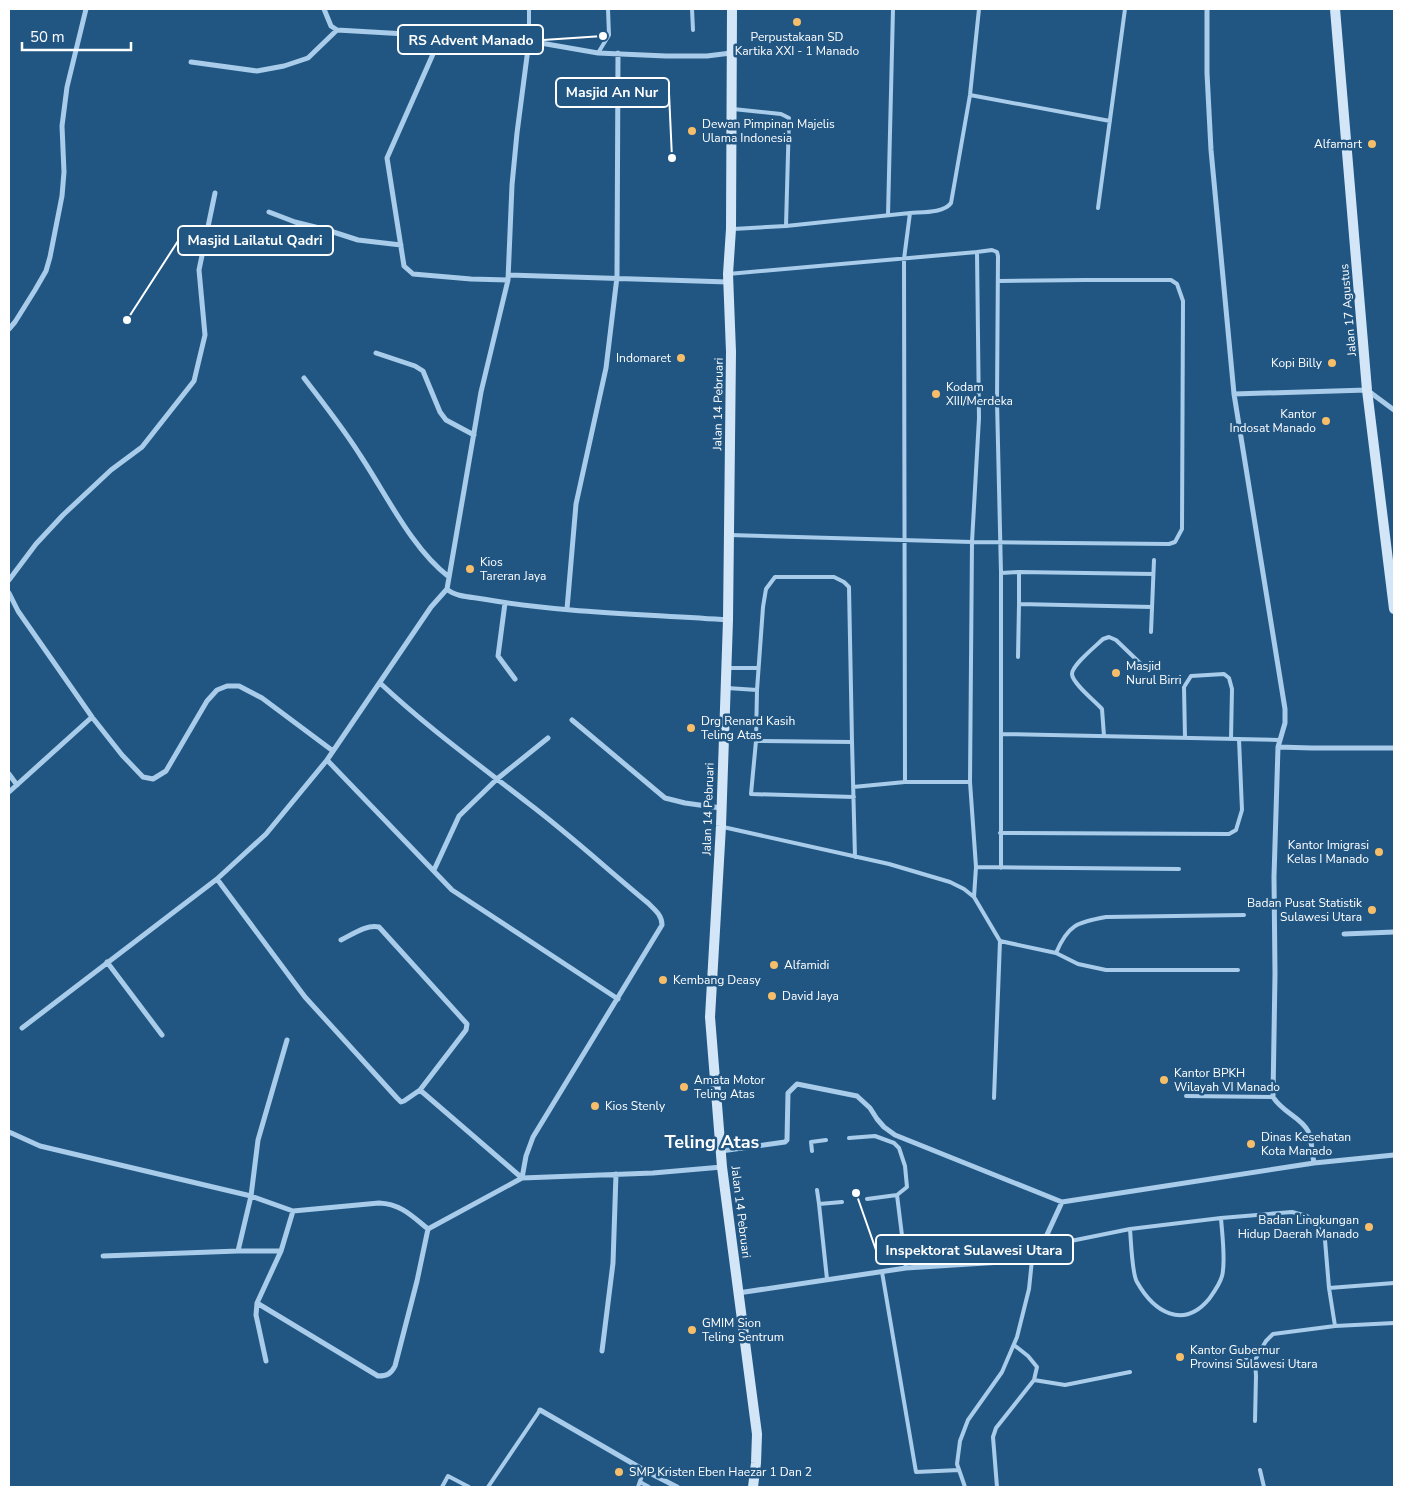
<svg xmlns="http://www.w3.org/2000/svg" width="1403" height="1496" viewBox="0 0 1403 1496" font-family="'Nunito Sans',sans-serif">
	<rect width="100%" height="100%" fill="#215683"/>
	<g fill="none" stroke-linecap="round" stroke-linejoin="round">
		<path stroke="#a8cce9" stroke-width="4" d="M529,9V41
			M692,9L693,30
			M598,53L609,35L608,9
			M970,95L1110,121
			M733,109L781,114L789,118L786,226L910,213
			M1098,208L1125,9
			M888,215L893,9
			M733,229L786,226
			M977,252L992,250L997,252L998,256L997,401L1001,573V868
			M728,274L977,252L979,418L972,542L970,782L976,867L1179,869
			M979,403L997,401
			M729,535L972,542L1169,544L1175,542L1182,529L1183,301L1177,284L1171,280H1085L998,281
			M1001,573L1019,572L1153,574
			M775,577H834L844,582L849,587L852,742L756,741L757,690L763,607L766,589Z
			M1019,604V572
			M1151,632L1154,560
			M1018,657L1019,604L1152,607
			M729,668H758
			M727,688L757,690
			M1001,734L1280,740
			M1104,736L1102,709C1096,702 1072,683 1072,674C1072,665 1096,646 1103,639L1109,637L1116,640L1141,664
			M1185,738L1184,687L1191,676L1224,674L1229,678L1232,689L1231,738
			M756,741L751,794L854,797
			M852,742L855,857
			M970,782H905L904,259L910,213C923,212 944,213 951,203L970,95L979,9
			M853,787L905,782
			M723,827L889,864L950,882L964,889L974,897L1000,941L1056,953L1078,964L1106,970H1238
			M1000,833L1229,834L1236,830L1242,810L1239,739
			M974,897L976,867
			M1056,953C1068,925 1077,922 1106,917L1244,915
			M1186,1096L1273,1097
			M994,1098L1000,941
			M849,1138L875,1136L894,1143L899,1148L905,1166L907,1187L897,1195
			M812,1151L811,1142L826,1140
			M817,1190L819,1204
			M867,1199L897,1195L906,1268
			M1130,1229C1131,1241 1132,1274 1137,1282C1154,1312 1183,1330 1209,1299C1214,1292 1220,1284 1222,1276C1226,1262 1222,1233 1221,1218
			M1041,1247L1130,1229L1221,1218L1292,1212L1307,1216L1316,1223L1325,1240L1329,1288L1335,1326
			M882,1272L916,1472L959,1470
			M827,1279L819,1204L842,1202
			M1329,1288L1394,1283
			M1239,1360H1255
			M1034,1380L1065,1385L1130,1372
			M1255,1421L1256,1376L1255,1360L1266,1341L1273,1334L1335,1326L1394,1323
			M1260,1470L1264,1487
			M640,1482L649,1487
			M442,1487L448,1476L469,1487
			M488,1487L540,1410
			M638,1487L644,1470
			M965,1487L957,1464L960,1441L968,1420L1002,1372L1017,1337L1029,1289L1032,1260
			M997,1487L993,1437L996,1428L1034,1380L1037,1367L1028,1356L1014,1345"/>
		<path stroke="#a8cce9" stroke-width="5" d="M324,9L331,26L337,30L529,41L517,133L512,185L508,280L481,392L447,589C455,597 472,597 483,599C564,613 647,614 728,620
			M1207,9V73L1211,150L1234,394L1285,709V723L1278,747L1274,877L1275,974L1273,1097C1283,1113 1301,1117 1308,1131C1312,1140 1312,1153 1314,1163
			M441,36L387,158L404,266L413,274L471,279L508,280
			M529,41L598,53L666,56H707L731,53
			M191,62L257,71L284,66L308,58L337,30
			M269,212L295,222L327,230L358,240L401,245
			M509,275L728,282
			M9,329L15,322L35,290L46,271L50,257L62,196L64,172L62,126L67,87L86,9
			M376,353L415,366L423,371L440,412L446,420L474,435
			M304,378C323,403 343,428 360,455C386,494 412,549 449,577
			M1234,394L1367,390L1394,410
			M9,580L36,544L63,515L111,470L142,447L194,381L205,335L199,270L215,193
			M9,593L18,611L92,717L122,755L143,777L153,779L166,771L207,701L217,690L227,686H239L262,698L333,751
			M505,603L498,656L515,679
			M567,609L576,504L606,368L617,277L618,53
			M572,720L665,798L685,803L721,808
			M1278,747L1312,748H1394
			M327,760L452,890L618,999
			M9,774L17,785
			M9,792L92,717
			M434,870L459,816L497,779L548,738
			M217,879L305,997L397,1098L401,1102L404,1101L420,1090L522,1178L653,1173L722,1167
			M1344,934L1394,932
			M341,940C353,934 367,924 379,927L467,1024L466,1030L420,1090
			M107,962L162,1035
			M22,1028L217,879L266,834L327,760L431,607L447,589
			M9,1132L40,1146L251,1196L293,1211L379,1203C401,1204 412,1216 428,1229
			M721,1151L785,1142L787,1140L788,1093L797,1084L857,1096L870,1108L877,1119L884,1127L895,1135L1062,1202L1314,1163L1394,1155
			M281,1251L293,1211
			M103,1256L238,1251
			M738,1293L906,1268L1032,1260L1039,1252L1062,1202
			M257,1303L378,1376C387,1376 391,1374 395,1366L417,1281L428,1229L522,1178L526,1156L533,1137L662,925C662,915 655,910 648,903C608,870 569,834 528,803C478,764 427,727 380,683
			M602,1351L613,1263L616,1174
			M266,1361L256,1315L257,1303L281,1251H238L251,1196L258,1140L287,1040
			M540,1410L644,1470L677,1487"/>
		<path stroke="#d3e6f7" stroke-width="10" d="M732,9L731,229L728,274L731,352L728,620L721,826L710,1017L722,1167L757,1434L756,1463L753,1487
			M1335,9L1367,390L1394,609"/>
	</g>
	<g fill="#f6be69" stroke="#215683" stroke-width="2">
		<circle cx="797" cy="22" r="5"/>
		<circle cx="692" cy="131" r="5"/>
		<circle cx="1372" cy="144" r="5"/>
		<circle cx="681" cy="358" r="5"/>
		<circle cx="1332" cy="363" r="5"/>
		<circle cx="936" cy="394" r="5"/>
		<circle cx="1326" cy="421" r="5"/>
		<circle cx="470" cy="569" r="5"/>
		<circle cx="1116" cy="673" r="5"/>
		<circle cx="691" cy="728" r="5"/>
		<circle cx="1379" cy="852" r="5"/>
		<circle cx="1372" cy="910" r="5"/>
		<circle cx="774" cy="965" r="5"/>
		<circle cx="663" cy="980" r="5"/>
		<circle cx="772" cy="996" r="5"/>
		<circle cx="1164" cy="1080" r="5"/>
		<circle cx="684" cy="1087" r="5"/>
		<circle cx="595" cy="1106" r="5"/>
		<circle cx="1251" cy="1144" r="5"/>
		<circle cx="1369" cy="1227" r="5"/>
		<circle cx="692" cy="1330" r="5"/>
		<circle cx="1180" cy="1357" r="5"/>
		<circle cx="619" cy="1472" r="5"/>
	</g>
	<g text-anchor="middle" stroke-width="5" stroke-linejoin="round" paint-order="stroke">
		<g font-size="12" fill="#fff" stroke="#215683" text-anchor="start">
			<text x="797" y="41" text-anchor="middle">Perpustakaan SD<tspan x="797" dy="14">Kartika XXI - 1 Manado</tspan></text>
			<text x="702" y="128">Dewan Pimpinan Majelis<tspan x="702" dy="14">Ulama Indonesia</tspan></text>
			<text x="1362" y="148" text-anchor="end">Alfamart</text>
			<text x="671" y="362" text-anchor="end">Indomaret</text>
			<text x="1322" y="367" text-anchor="end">Kopi Billy</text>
			<text x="946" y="391">Kodam<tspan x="946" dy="14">XIII/Merdeka</tspan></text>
			<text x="1316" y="418" text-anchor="end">Kantor<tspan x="1316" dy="14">Indosat Manado</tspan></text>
			<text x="480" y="566">Kios<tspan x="480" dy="14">Tareran Jaya</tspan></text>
			<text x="1126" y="670">Masjid<tspan x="1126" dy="14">Nurul Birri</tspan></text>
			<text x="701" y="725">Drg Renard Kasih<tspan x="701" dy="14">Teling Atas</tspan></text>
			<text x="1369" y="849" text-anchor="end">Kantor Imigrasi<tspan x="1369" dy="14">Kelas I Manado</tspan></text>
			<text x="1362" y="907" text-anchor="end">Badan Pusat Statistik<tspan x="1362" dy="14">Sulawesi Utara</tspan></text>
			<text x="784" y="969">Alfamidi</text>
			<text x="673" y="984">Kembang Deasy</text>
			<text x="782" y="1000">David Jaya</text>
			<text x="1174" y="1077">Kantor BPKH<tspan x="1174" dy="14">Wilayah VI Manado</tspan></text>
			<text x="694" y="1084">Amata Motor<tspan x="694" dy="14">Teling Atas</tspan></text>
			<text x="605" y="1110">Kios Stenly</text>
			<text x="1261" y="1141">Dinas Kesehatan<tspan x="1261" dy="14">Kota Manado</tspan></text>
			<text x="1359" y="1224" text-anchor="end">Badan Lingkungan<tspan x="1359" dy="14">Hidup Daerah Manado</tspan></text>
			<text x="702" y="1327">GMIM Sion<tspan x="702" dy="14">Teling Sentrum</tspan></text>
			<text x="1190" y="1354">Kantor Gubernur<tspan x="1190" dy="14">Provinsi Sulawesi Utara</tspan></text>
			<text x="629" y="1476">SMP Kristen Eben Haezar 1 Dan 2</text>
		</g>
		<g font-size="12" fill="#fff" stroke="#215683">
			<text transform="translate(1348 310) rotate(-95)" y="4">Jalan 17 Agustus</text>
			<text transform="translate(718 404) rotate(-89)" y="4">Jalan 14 Pebruari</text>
			<text transform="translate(708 809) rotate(-88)" y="4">Jalan 14 Pebruari</text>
			<text transform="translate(741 1212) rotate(83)" y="4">Jalan 14 Pebruari</text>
		</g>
		<g font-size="18" font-weight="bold" fill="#fff" stroke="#215683">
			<text x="712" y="1148">Teling Atas</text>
		</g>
	</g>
	<path fill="none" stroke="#fff" stroke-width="2" d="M603 36L543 40M672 158L669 93M127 320L178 241M856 1193L876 1250"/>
	<g fill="#fff" stroke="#215683" stroke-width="2">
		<circle cx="603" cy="36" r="5"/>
		<circle cx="672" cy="158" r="5"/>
		<circle cx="127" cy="320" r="5"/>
		<circle cx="856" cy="1193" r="5"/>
	</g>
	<g fill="#215683" stroke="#fff" stroke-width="2">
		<rect x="398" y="25" width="145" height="29" rx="5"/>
		<rect x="556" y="78" width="113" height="29" rx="5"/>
		<rect x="178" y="226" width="155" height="29" rx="5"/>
		<rect x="876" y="1235" width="197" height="29" rx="5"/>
	</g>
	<g font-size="14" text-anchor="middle" font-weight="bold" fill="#fff">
		<text x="471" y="45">RS Advent Manado</text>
		<text x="612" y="97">Masjid An Nur</text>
		<text x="255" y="245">Masjid Lailatul Qadri</text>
		<text x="974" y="1255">Inspektorat Sulawesi Utara</text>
	</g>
	<rect width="1403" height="1496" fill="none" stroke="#ffffff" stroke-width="20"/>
	<path d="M22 42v8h109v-8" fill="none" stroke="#ffffff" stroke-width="2.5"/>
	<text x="30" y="42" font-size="15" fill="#ffffff" stroke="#215683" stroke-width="4" paint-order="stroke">50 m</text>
</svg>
